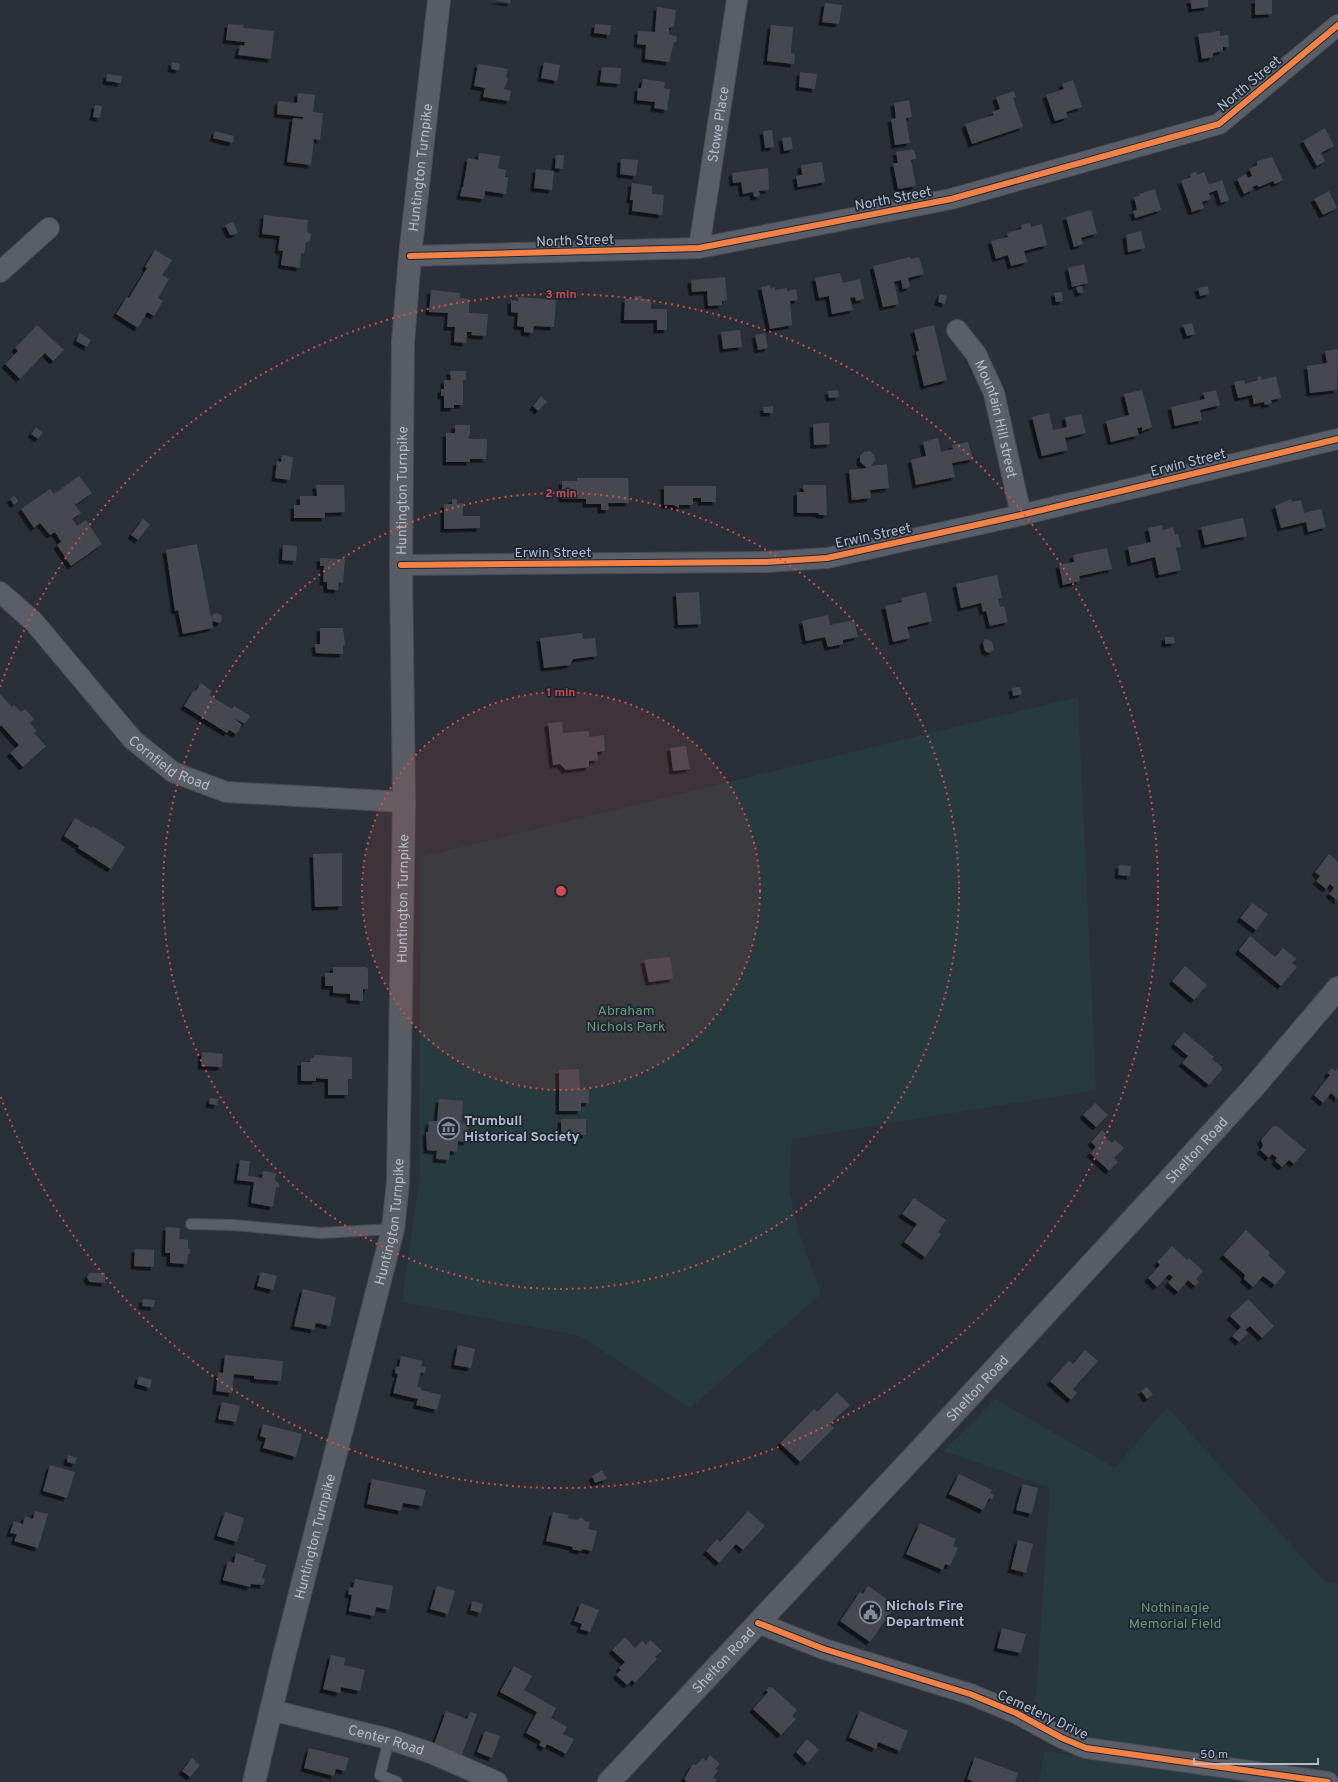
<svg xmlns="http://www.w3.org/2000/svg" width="1338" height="1782" viewBox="0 0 1338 1782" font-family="Overpass,sans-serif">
	<defs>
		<filter id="shadow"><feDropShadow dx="-3.5" dy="3.5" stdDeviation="0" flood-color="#0009"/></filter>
	</defs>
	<rect width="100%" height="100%" fill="#2a3038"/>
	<path fill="#273a3e" d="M1078,697L1096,1090L792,1139L789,1187L799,1233L821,1294L690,1408L580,1336L402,1302L419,1183L421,857Z
		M995,1399L1115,1468L1167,1407L1325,1582L1338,1584V1775L1084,1738L1052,1727L1035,1709L1050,1488L944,1451Z
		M1044,1751L1258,1782H1039Z"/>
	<path fill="#444950" filter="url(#shadow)" d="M493,0H511L510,3Z
		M1190,0H1208V7L1192,9Z
		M1255,0H1272V14L1255,15Z
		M825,3L842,5L839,24L822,22Z
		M657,7L676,10L674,26L669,28V34L677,37L676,42H674L669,62L645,59L646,45L637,44L638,31L655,32Z
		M228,24L244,25L243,28L274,31L271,59L238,55L240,45L244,46L245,42L226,40Z
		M595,24L611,25L610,35L594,33Z
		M771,25L793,27L791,53L795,54L794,64L767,61Z
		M1220,31V36L1228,35L1229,47H1223V51L1213,53V57L1202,59L1198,34Z
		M172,62L180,64L179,70L171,69Z
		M544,62L560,65L557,81L541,78Z
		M478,64L508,69L506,77L508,79L504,89L511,91L509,101L483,97L485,88L474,86Z
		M602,67L621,68L620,84L600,82Z
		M800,72L817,74L815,89L799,87Z
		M107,74L122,76L121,83L106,81Z
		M643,79L665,82L664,88L670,89L667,110L654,108L655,102L637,100L638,88H641Z
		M1073,80L1082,107L1066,112L1068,117L1055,121L1046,95L1064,89L1062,84Z
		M1014,91L1016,97L1013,98L1023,127L972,144L965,124L994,115L992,112L1000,109L996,97Z
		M298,93L315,95L313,112L323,113L320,140L314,139L311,165L287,162L293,118L303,119V117L277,114L278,101L297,103Z
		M909,100L912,117L906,118L910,143L895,145L891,119L896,118L894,103Z
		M95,105L102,106L100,118L93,117Z
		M1325,128L1334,146L1321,153L1325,161L1317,166L1303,141Z
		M772,130L774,147L765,148L763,131Z
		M215,131L234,136L233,143L213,138Z
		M791,137L793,149L784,151L782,138Z
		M912,149L915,152L916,159L911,160L916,186L898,189L893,163H898L896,152Z
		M479,153L500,156L498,168L506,170L505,177H508L506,194L485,191L484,199L460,196L462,187H463L468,158L478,160Z
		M556,155H564L563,169L555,168Z
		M1272,157L1283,180L1275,184L1273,181L1259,187L1257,185L1252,187L1254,189L1244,194L1237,179L1246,174L1248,178L1252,176L1249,169L1257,165V161Z
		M621,159L638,160L636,176L620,174Z
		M822,162L825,182L798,187L796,176L802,175L801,165Z
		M768,168L769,190L759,191L760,196L754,197L753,192L743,194L741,182L733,183L732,173Z
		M536,169L554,171L552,190L534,188Z
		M1196,172L1197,175L1204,172L1209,185L1222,180L1229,200L1221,203L1217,190L1209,193L1211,199L1202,202L1204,208L1192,212L1181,181L1191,177L1190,174Z
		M632,183L652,186V194L664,195L662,215L632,211L633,200H630Z
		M1155,189L1161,210L1135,218L1133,211L1137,210L1134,197L1140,196L1139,194Z
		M1329,191L1337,208L1323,215L1314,199Z
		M1091,210L1097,233L1081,238L1083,244L1074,247L1066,217Z
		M264,215L308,220L307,231L311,234L310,241L306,243L304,254L301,253L300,268L281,265L283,251L278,250L280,236L262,234Z
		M233,222L238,233L232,235H230L225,225Z
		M1030,223L1031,227L1042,224L1047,245L1024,251L1027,262L1011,266L1008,255L996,259L991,241L1008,237L1007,233L1022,229L1021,225Z
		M1141,231L1145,248L1128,252L1126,235Z
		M155,250L172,260L162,275L169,279L158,298L163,301L154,316L147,312L138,328L116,314L127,297L129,298L147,268L145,267Z
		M910,257L911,259L919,257L924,274L908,278L910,287L903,289L901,280L894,282L899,304L883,307L873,266Z
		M1084,264L1088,283L1072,287L1068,268Z
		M840,273L843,283L860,279L864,299L856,301L855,297L850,298L853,310L832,314L829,296L819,298L815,278Z
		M725,277L727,300L722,301V305L708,306L707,291L692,292L691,280Z
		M770,285V288L775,287V290L787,288V291L796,289L798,300L790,301L792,325L770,329L761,287Z
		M1082,286L1084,292L1078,293L1076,287Z
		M1208,286L1209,294L1200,296L1198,288Z
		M431,290L460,293V298L469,299V313L488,314L486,336L471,335L472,332H467L466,343L454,342L455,327H447L448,313L429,312Z
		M1062,292L1063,301L1056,302L1054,293Z
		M940,294L947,296L945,304L938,302Z
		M634,296H642L641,299H651V309H667V330H657V320H624L625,299H634Z
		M518,297L556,300L554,327L534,326L533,333L524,332V327L517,326L518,313L511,312V300L518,301Z
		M1192,323L1195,334L1187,336L1183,325Z
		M37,325L64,350L53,361L45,353L20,379L5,364L18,351L15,348Z
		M934,325L947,380L924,386L916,352L919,351L914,330Z
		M740,330L742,347L723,349L721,332Z
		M80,333L91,340L87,347L76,341Z
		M765,333L768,348L758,350L755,335Z
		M1338,349L1337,390L1310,393L1307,366L1327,363L1325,351Z
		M450,371H466V380H463V405H454V408H444V396H441V389H444V380H451Z
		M1261,376L1262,380L1276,376L1281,398L1271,400L1272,403L1265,405L1264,402L1254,404L1252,395L1238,398L1234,382L1244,380L1245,384L1258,380L1257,377Z
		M838,390L839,397L829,398L828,391Z
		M1142,390L1152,427L1142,431V427L1137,428L1139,435L1111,442L1106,421L1129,415L1124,394Z
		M1216,390L1220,405L1200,410L1202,420L1175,426L1171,407L1205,399L1203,393Z
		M541,396L547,402L538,411L533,406Z
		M773,406V413H764L763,407Z
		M1049,413L1053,430L1067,427L1065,417L1081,414L1086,433L1065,438L1068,450L1042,456L1032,417Z
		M829,423L830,444L814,445L813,424Z
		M455,425H470V434L468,437L470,439H487L486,459H470V462H446V433H455Z
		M36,427L43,433L38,439L31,434Z
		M938,438L941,452L953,449L952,445L968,442L973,459L952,463L955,477L916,485L911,460L926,456L923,442Z
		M870,451L874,455L875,460L871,466L887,464L889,488L870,490L871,498L852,500L849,470L867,468L860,462V456L864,452Z
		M282,455L293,457L290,480L275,478L277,461L281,462Z
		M79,476L92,493L75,505L81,513L72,519L77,526L86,520L102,544L71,566L57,545L61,542L55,532L50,535L40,523L34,528L21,509L50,489L54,494Z
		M577,478H628L629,503H608L609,510H601V504H586V499H562V481H577Z
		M316,485H344L345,512L325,513V518H294V505H300V496H317Z
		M803,485H826L827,515H820L818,513H797V492H804Z
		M664,486H716V502H701V498H693V505H679V508L674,505H664Z
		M15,496L18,501L14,505L10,499Z
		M452,499H457V504L463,503V516H480V528L444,529V504H452Z
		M1291,499L1292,502L1301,500L1304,513L1321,509L1326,527L1308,532L1306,522L1281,528L1275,506Z
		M1243,518L1247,536L1205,545L1201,527Z
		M143,519L150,524L138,540L131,535Z
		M1162,525L1163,530L1173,527L1175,535L1178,534L1181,547L1176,548L1181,570L1159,575L1155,557L1131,563L1128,547L1151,542L1148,528Z
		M197,544L211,618L213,614L217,613L221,615L222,620L220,623L212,621L213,628L183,634L178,610L175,611L166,550Z
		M283,545L297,546L296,561L282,560Z
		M1107,548L1112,569L1079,576L1080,581L1063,585L1059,565L1074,562L1073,555Z
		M320,558L345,559L343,583L339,582L338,590L327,589V582H323L324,566H320Z
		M997,575L1002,598L998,599L1000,607L1004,606L1008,622L990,626L986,611L983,612L981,603L961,608L956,584Z
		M699,592L701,624L678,625L676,593Z
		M926,592L932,621L907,627L910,638L893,642L885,606L902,602L901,598Z
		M828,615L830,625L854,620L858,637L843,640V644L828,647L825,637L806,641L802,621Z
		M320,628H343L345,645H343V654L316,653L315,644H320Z
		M582,633L583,639L595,638L597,656L573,659L570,665L544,668L540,638Z
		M1165,637H1174L1175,643L1165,644Z
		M985,639L992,641L994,650L989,653L985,651L983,643Z
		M201,683L212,691L209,695L232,709L234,706L250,716L245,724L234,718L242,725L236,734L229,730L227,733L184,706L194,690L196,691Z
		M1020,687L1022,694L1013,696L1012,688Z
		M0,694L12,707L14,705L21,712L25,709L34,719L30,723L37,731L34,733L46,746L23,767L10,753L19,745L1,725L0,727Z
		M562,722L563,733L589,731V737L604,735L605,751L597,752L598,760L589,761V767L566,770L560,764L553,765L548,723Z
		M686,746L690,769L673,771L670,748Z
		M75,818L92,828L93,826L125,847L111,869L78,848L79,846L64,836Z
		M342,853V906L315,907L313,854Z
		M1329,854L1338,862V901L1329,894L1334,888L1330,884L1326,889L1316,881L1320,876L1315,872Z
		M1119,865L1131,866L1130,876L1118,875Z
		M1252,903L1268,914L1256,930L1240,918Z
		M1250,936L1275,957L1283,948L1296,959L1292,963L1297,967L1281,986L1239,951V950Z
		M670,957L673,979L649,982L644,960Z
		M1185,966L1207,985L1194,1000L1172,981Z
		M333,967H366L368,969V989H363V1001L350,1000V994L333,993V986H325V973H333Z
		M1184,1032L1214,1057L1212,1059L1221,1066L1222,1070L1209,1085L1182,1063L1188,1056L1174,1044Z
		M202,1052L223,1054L222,1067L201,1066Z
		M314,1055L352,1057V1079H348V1095H328V1079L316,1078V1081H301V1062H310V1058H314Z
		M1332,1068L1335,1071L1338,1068V1099L1331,1093L1323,1103L1314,1095L1330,1075L1327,1073Z
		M579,1069L580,1089H589V1103H581V1111H559V1070Z
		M210,1098L218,1099L217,1105L209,1104Z
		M439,1099L463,1101L461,1123L468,1124L467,1142L458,1141L457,1152L450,1151L449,1160L436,1159L437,1151L427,1150L426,1132H428L429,1121H437Z
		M1095,1103L1108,1115L1096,1127L1083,1115Z
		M561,1119H586V1135H561Z
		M1273,1126H1277L1306,1150L1294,1164L1289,1160L1282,1167L1275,1161L1277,1158L1272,1154L1269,1158L1260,1150L1263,1146L1261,1140Z
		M1102,1130L1106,1134L1104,1136L1112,1143L1115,1140L1124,1148L1114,1158L1118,1162L1109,1171L1090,1153L1096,1147L1091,1142Z
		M240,1160L250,1161L248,1176L262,1178L263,1171L276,1173L275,1180L279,1184V1188L276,1187L273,1207L251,1203L254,1182L237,1180Z
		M914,1198L946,1220L938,1232L941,1234L925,1257L904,1242L917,1224L902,1214Z
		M166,1227L180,1228L179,1239L188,1240V1249H190V1254H188L187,1264L170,1263V1253H165Z
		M1246,1230L1270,1253L1268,1255L1286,1272L1275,1285L1263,1276L1253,1287L1244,1279L1245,1275L1223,1255Z
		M1172,1246L1187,1260L1189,1258L1203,1271L1196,1279L1199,1282L1195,1286L1188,1280L1178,1292L1168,1283L1173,1277L1169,1274L1157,1287L1148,1278L1160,1265L1157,1262Z
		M135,1249L154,1250V1267L134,1266Z
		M261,1272L277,1276L273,1290L257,1286Z
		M89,1273H105V1283L90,1282L87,1278Z
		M303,1289L336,1297L330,1326L316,1323L314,1330L294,1326Z
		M143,1299L155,1300L154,1307L142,1306Z
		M1248,1299L1274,1326L1262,1338L1250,1326L1245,1330L1248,1333L1239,1342L1232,1336L1241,1327L1230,1316Z
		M458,1345L475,1349L471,1368L454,1365Z
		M1085,1350L1098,1361L1073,1389L1077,1393L1071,1400L1050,1381L1069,1361L1073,1364Z
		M225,1355L283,1361L281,1381L254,1379V1376L234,1374L232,1393L216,1391L218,1372L223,1373Z
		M401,1356L423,1361L421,1366L426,1367L425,1373L421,1372L417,1387H421V1390L441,1395L437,1410L416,1405L418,1399L393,1393L398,1374L395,1373L396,1366L399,1367Z
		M139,1376L152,1380L150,1388L137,1384Z
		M1147,1387L1153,1395L1147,1399L1141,1391Z
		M837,1392L850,1405L830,1424L834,1428L800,1462L780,1443L814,1409L817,1412Z
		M222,1402L240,1406L236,1422L218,1419Z
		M263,1424L302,1434L296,1457L263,1448L266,1438L260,1436Z
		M68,1455L77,1458L75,1464L67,1462Z
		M50,1465L75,1472L67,1498L43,1491Z
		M602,1470L607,1479L595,1483L592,1476Z
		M959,1474L992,1490L990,1493L994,1495L992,1499L989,1498L983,1510L949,1494Z
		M372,1479L426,1490L422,1506L403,1503L401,1511L367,1504Z
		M1023,1484L1038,1488L1032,1514L1016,1510Z
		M35,1511L48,1514L38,1548L14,1541L17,1534L10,1533L14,1521L23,1524L25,1516L33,1519Z
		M748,1511L765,1526L743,1550L736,1544L719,1563L706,1551L717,1539L720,1542Z
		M225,1512L244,1518L237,1542L217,1536Z
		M553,1512L569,1515L568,1518L577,1520L581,1517L585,1521L590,1522L588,1529L597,1531L592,1551L582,1549L581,1551L572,1549L573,1547L546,1541Z
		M920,1523L956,1539L953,1546L958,1548L950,1566L945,1564L943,1570L906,1554Z
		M1018,1540L1033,1544L1026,1573L1011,1569Z
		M236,1553L255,1559L254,1561L266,1565L262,1578L265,1579L263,1585L251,1584L250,1587L223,1580L228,1561L234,1563Z
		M355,1579L393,1586L389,1610L376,1607L374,1616L349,1611L352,1595L348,1594L350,1587L353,1588Z
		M437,1586L455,1591L448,1614L430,1609Z
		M868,1586L896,1605L870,1642L840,1621L860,1592L863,1594Z
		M473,1601L483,1604L481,1613L470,1610Z
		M581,1603L599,1610L590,1632L580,1629L582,1624L574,1621Z
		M1002,1628L1026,1634L1021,1653L997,1648Z
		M625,1637L635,1648L642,1641L646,1645L650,1640L662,1651L655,1657L657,1659L635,1683L632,1680L627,1685L616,1675L621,1670L619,1668L625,1662L612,1650Z
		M331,1655L345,1658L344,1665L365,1670L360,1691L341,1687L340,1693L323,1689Z
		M514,1666L532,1676L524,1690L556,1708L551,1718L567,1727L563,1734L574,1739L566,1754L547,1744L545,1748L539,1745L541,1741L526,1733L537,1712L500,1692Z
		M769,1687L773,1688L797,1710L792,1716L796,1719L781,1735L753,1709L768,1692L766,1690Z
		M446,1711L467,1719L470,1712L477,1714L461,1757L433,1747Z
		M860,1711L908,1731L900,1751L878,1742L876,1749L849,1737Z
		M485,1731L500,1736L492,1758L477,1752Z
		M807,1739L819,1750L807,1763L796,1752Z
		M309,1748L349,1758L345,1771L336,1769L334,1776L304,1768Z
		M710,1755L720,1764L715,1769L718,1771L713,1777L717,1780L715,1782H687L684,1779L693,1764L696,1765L703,1758L706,1761Z
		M975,1757L1018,1773L1015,1782H974L967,1779Z
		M192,1758L200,1765L190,1777L182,1771Z"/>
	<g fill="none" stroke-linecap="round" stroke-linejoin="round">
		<defs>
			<path id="service" d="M191,1224L233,1225L321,1233L393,1229
				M389,1739L380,1775L397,1782"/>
			<g id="minor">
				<path id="s1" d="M699,248L737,0"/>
				<path d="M410,256L699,248L951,199L1219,124L1338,25"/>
				<path d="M0,272L49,228"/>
				<path id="s2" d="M957,330L976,354L994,393L1021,515"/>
				<path d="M401,565L766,562L827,558L1021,515L1338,439"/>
				<path id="s3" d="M0,592L34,622L133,740L173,772L226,792L404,802"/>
				<path d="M758,1623L824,1649L970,1694L1016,1713L1062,1738L1086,1748L1328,1782"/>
				<path id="s4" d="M271,1710L389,1739L431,1753L497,1782"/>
			</g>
			<g id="secondary">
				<path id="s5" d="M254,1782L284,1656L393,1229L398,1182L404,802L401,565L403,342L410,256L439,0"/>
				<path id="s6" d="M609,1782L921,1449L1170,1179L1253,1088L1338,988"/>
			</g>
		</defs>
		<use href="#service" stroke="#484c53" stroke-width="12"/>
		<use href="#minor" stroke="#484c53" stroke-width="22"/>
		<use href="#secondary" stroke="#484c53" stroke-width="24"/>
		<use href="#service" stroke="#5a5e66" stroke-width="10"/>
		<use href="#minor" stroke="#5a5e66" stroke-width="20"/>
		<use href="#secondary" stroke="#595d64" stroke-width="22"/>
		<defs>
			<path id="cycleway" d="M410,256L699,248L951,199L1219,124L1338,25
				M401,565L766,562L827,558L1021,515L1338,439
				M758,1623L824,1649L970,1694L1016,1713L1062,1738L1086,1748L1328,1782"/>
		</defs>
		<use href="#cycleway" stroke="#1d2633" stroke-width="8"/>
		<use href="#cycleway" stroke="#f48246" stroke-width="6"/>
	</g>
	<circle cx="561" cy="891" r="199" fill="#ce4d50" fill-opacity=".12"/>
	<g fill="none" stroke="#ce4d50" stroke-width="2" stroke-dasharray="2 4">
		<circle cx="561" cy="891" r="199"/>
		<circle cx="561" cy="891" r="398"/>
		<path d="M0 687A597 597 0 1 1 0 1095"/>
	</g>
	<defs>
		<symbol id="museum-ring" viewBox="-11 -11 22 22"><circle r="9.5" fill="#1d2633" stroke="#848b96" stroke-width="1.5"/><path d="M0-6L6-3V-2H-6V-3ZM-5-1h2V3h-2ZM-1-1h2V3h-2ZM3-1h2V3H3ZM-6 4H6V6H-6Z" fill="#848b96"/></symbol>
		<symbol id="civic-ring" viewBox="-11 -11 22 22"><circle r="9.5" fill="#1d2633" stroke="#848b96" stroke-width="1.5"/><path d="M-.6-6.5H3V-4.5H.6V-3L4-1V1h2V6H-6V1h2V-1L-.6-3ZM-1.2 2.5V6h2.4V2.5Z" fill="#848b96"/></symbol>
	</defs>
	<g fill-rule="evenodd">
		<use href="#museum-ring" x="436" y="1116" width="25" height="25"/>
		<use href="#civic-ring" x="858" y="1600" width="25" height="25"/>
	</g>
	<g text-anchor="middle" stroke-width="3.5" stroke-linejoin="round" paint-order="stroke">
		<g font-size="14" fill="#b4bcc9" stroke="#1d2633">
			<text transform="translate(1249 83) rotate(-40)" y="5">North Street</text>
			<text dy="5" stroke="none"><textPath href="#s1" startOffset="125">Stowe Place</textPath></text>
			<text dy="5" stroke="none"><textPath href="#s5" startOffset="1633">Huntington Turnpike</textPath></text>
			<text transform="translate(893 198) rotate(-11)" y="5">North Street</text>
			<text transform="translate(575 240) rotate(-2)" y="5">North Street</text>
			<text dy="5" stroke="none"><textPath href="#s2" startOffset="99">Mountain Hill street</textPath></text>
			<text transform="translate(1188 462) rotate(-14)" y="5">Erwin Street</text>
			<text dy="5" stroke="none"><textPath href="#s5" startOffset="1309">Huntington Turnpike</textPath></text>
			<text transform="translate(873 535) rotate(-12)" y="5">Erwin Street</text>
			<text x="553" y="557">Erwin Street</text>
			<text dy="5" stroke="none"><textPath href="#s3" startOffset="243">Cornfield Road</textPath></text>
			<text dy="5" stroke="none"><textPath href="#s5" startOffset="901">Huntington Turnpike</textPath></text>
			<text dy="5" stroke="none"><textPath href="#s6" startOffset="863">Shelton Road</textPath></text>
			<text dy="5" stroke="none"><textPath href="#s5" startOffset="577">Huntington Turnpike</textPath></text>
			<text dy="5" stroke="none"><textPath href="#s6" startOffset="539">Shelton Road</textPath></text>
			<text dy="5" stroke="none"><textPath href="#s5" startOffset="253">Huntington Turnpike</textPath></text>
			<text dy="5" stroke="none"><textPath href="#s6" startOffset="167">Shelton Road</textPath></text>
			<text transform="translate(1043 1714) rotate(25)" y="5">Cemetery Drive</text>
			<text dy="5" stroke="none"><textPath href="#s4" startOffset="119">Center Road</textPath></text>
		</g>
		<g font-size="14" fill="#6b9a76" stroke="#1d2633">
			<text x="626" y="1015">Abraham<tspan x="626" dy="16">Nichols Park</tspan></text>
			<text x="1175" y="1612">Nothinagle<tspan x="1175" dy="16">Memorial Field</tspan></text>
		</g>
		<g font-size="14" font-weight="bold" fill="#b4bcc9" stroke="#1d2633" text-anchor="start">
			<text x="464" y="1125">Trumbull<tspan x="464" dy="16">Historical Society</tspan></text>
			<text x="886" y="1610">Nichols Fire<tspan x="886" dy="16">Department</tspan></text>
		</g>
	</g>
	<circle cx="561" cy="891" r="6" fill="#ce4d50" stroke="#1d2633" stroke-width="2"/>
	<g font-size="12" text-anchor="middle" font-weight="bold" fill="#ce4d50" stroke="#1d2633" stroke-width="3.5" stroke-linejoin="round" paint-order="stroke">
		<text x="561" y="298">3 min</text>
		<text x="561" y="497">2 min</text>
		<text x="561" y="696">1 min</text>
	</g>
	<path d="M1194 1758v6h124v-6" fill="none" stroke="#b4bcc9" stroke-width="2"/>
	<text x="1200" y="1758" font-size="12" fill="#b4bcc9" stroke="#1d2633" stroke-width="3" paint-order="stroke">50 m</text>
</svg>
